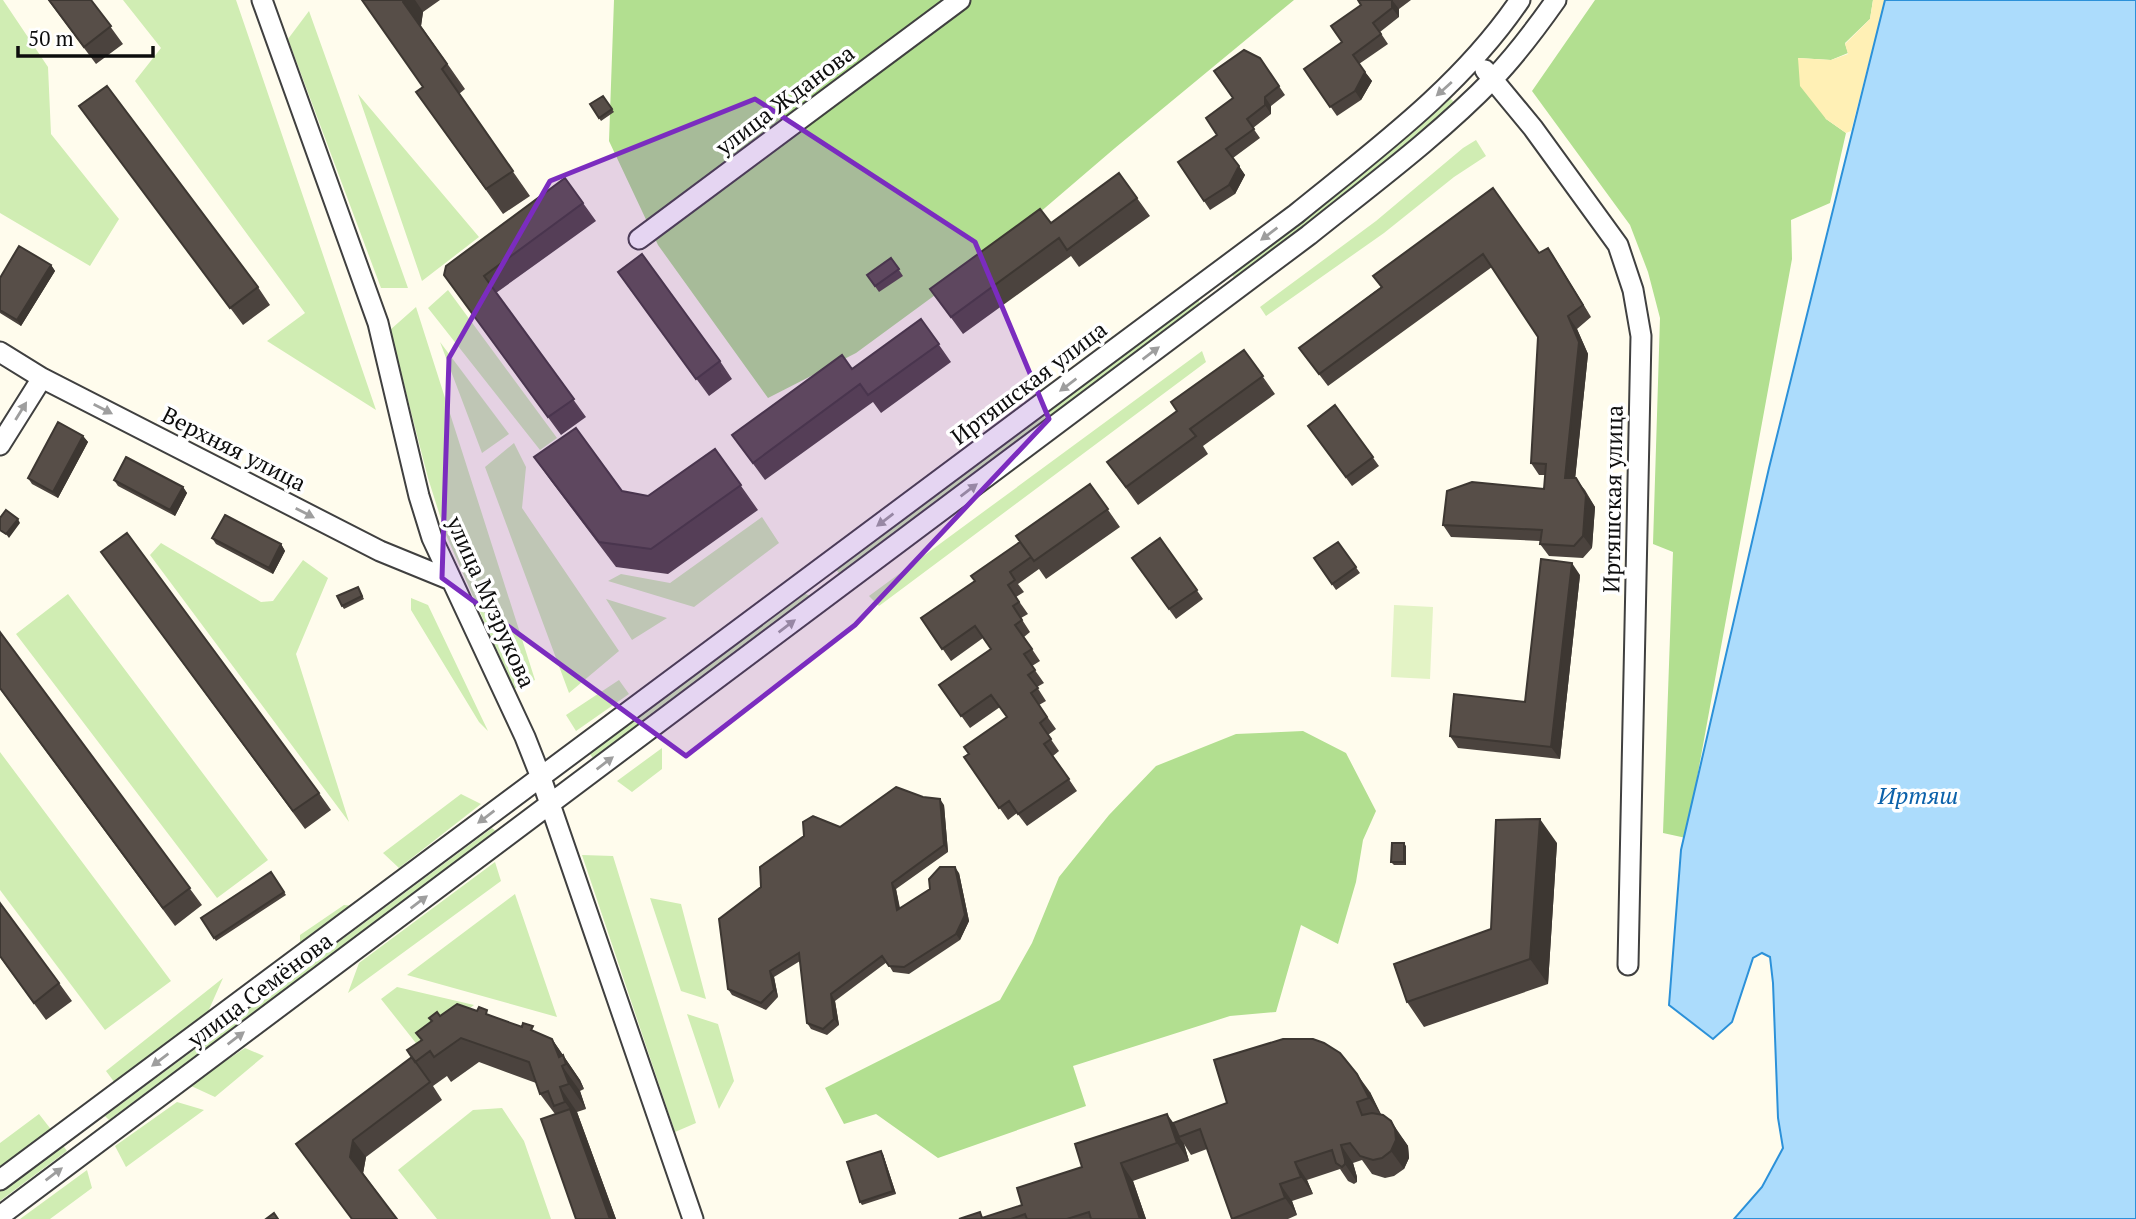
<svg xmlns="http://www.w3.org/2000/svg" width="2136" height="1219" viewBox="0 0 2136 1219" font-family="'PT Serif',serif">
	<rect width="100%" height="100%" fill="#fffced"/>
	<path fill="#d0edb3" d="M0,0H3L48,67L51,134L119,219L90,266L0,213Z
		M123,0H236L376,410L267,341L305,313L135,81L161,48Z
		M309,11L408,288H381L288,39Z
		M358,94L479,237L422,281Z
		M1449,97L1454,102L1374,176L1237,281L1232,275L1365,172Z
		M1476,140L1486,156L1454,177L1384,233L1266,316L1260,307L1376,221L1463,148Z
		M448,290L557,438L540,450L428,308Z
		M1198,299L1201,306L841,575L835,569Z
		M416,307L535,680L514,689L446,535L428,478L390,330Z
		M440,342L509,434L482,453Z
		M1202,351L1206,362L879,606L869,596Z
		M514,443L526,467L522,508L619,651L569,693L485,467Z
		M762,517L779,543L694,607L608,581L621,574L670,583Z
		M161,543L261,602L273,601L303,560L328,578L296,654L349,822L150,555Z
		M803,593L811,596L593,758L589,753Z
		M68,594L268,860L217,898L16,634Z
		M411,598L428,605L488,731L479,722L411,610Z
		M606,599L667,618L632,640Z
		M619,680L629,694L576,731L566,715Z
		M662,748V769L632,792L617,781Z
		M0,752L171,981L105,1030L0,890Z
		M461,794L481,804L399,868L383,853Z
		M492,828L498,833L109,1120L105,1116Z
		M582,855L613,856L696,1123L675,1132Z
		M495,862L501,881L348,993L359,963Z
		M515,894L557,1017L407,975Z
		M650,898L681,904L706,999L681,991Z
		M344,905L354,906L300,945V935Z
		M223,978L207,1014L115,1083L106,1071Z
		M397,987L474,1005L419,1047L381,999Z
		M687,1014L718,1024L734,1081L719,1109Z
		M245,1048L264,1056L215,1097L189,1085Z
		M177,1102L204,1110L126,1167L115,1146Z
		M502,1108L524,1141L551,1219H437L398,1170L473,1110Z
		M39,1114L53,1132L0,1171V1143Z
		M62,1144L67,1151L0,1201V1190Z
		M87,1170L92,1188L50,1219H20Z"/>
	<path fill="#b2df90" d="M614,0H1294L1115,148L991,254L856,353L768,398L658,245L609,141Z
		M1595,0H1873L1870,19L1845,43L1848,53L1831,60L1798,58L1826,119L1846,133L1830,203L1791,220L1792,259L1686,838L1663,833L1673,552L1653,544L1660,318L1648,272L1630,225L1532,91Z
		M1303,731L1346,753L1376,811L1363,840L1356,882L1338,944L1301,925L1276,1012L1230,1016L1073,1066L1086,1106L938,1158L876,1114L844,1124L825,1088L1000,1000L1032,943L1059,877L1109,815L1156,766L1236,734Z"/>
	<path fill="#fff0b5" d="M1873,0H1885L1851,131L1846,133L1826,119L1800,86L1798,58L1831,60L1848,54L1845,44L1870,19Z"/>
	<path fill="#e3f3c5" d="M1394,605L1433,607L1430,679L1391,677Z"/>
	<path fill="#acdcfc" stroke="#2c91d9" stroke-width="2" d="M1885,0H2136V1219H1734L1762,1187L1783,1148L1778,1118L1773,983L1770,957L1762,953L1753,958L1732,1022L1713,1039L1669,1005L1681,850L1769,468Z"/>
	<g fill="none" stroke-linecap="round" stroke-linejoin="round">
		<defs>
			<path id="minor" d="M262,0L378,323L419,496L432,538L525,737L540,775L693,1219
				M1485,70L1533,128L1618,245L1633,290L1641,336L1628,965
				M639,239L960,0
				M0,352L42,378L380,551L451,580
				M0,445L42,378
				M0,1180L1296,214C1376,149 1462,86 1520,0
				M0,1216L1309,235C1370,186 1439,135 1493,79C1516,55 1537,27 1556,0"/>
		</defs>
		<use href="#minor" stroke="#404040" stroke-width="23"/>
		<use href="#minor" stroke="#fff" stroke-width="19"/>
	</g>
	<path fill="#4b433e" d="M48,0H91L123,44L96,64Z
		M362,0H440L423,12L421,26L465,89L459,94L530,196L503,214L416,92L423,87Z
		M1358,0H1411L1399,9V17L1380,32L1388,44L1359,64L1372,81L1361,100L1337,116L1304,69L1342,42L1361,5Z
		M1260,58L1285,95L1271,106V114L1253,128L1260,138L1233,158L1245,175L1235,194L1210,210L1204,201L1233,98Z
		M603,96L614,112L601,121L590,104Z
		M79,106L258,287L270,305L243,325Z
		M1119,173L1150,216L1079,267L1071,256L963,334L930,289L1051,223Z
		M565,178L596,221L496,293L586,417L561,435L457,293Z
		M1493,188L1539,253L1548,248L1591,317L1577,329L1588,354L1575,478L1585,490L1595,507L1592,548L1583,558L1549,556L1540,544V541L1451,537L1443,525L1544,489L1545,475H1539L1531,463L1538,337L1492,267L1328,386L1299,348L1381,287L1373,276Z
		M891,258L903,276L879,292L867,275Z
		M51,265L55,271L21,326L0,313V278Z
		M630,289L720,361L732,379L709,396Z
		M921,319L951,362L881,413L873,402L765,480L732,435L852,369Z
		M1244,350L1275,394L1203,446L1208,454L1138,505L1107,462L1177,411Z
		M1335,405L1379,466L1352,486L1308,426Z
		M83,436L88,442L58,498L32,484L28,478Z
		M715,449L758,510L668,574L616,567L551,481L534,457L622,491L648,496Z
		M114,480L183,487L187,493L175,516L118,486Z
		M1090,484L1120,527L1046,579L1039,569L1018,584L1024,592L1016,597L1028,614L1021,618L1030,632L1024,637L1040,661L1032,666L1044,683L1037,687L1046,701L1039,705L1056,729L1048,735L1059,751L1053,756L1077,791L1027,826L1017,813L1008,820L964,757L1007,717L1000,707L970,728L939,685L991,649L983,638L951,661L921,618L975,581Z
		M212,538L281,544L285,551L273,574L216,544Z
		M1160,538L1203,599L1176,619L1132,558Z
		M1338,542L1360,573L1336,590L1314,558Z
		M101,552L319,793L331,810L305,829Z
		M1580,575L1560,759L1458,748L1450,736L1525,702Z
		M358,587L364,599L344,609L342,606Z
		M0,632L202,905L175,926L0,689Z
		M944,805L948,852L896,889L900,908L959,873L969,921L960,940L909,974L893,972L887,962L835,1001L839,1025L827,1035L811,1029L807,1023L800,961L774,977L778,997L766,1010L732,995L728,989L840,827Z
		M1557,843L1548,984L1424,1027L1407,1002L1491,929Z
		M1406,846V865H1394L1391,862Z
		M271,872L286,895L216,941L214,938Z
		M0,957L59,983L72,1001L46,1020Z
		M440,1016H491L552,1039L580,1080L584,1089L580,1091L586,1109L577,1112L616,1219H576L555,1114L540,1094L536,1083L479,1062L451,1082L447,1076L433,1086L442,1100L366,1157L363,1173L397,1219H352L296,1144L412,1057Z
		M1370,1092L1381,1114L1403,1139L1408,1146L1409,1158L1404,1169L1394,1176L1385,1178L1372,1174L1362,1160L1353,1163L1357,1177V1182L1354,1184L1348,1181L1340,1169L1307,1180L1313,1194L1292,1201L1297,1215L1288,1219H1233L1207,1149L1191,1155L1184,1144L1189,1161L1133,1181L1146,1219H959L984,1218L1022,1205L1173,1123Z
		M881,1151L883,1154L896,1194L862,1205L860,1202Z"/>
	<path fill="#3d3732" d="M404,0H415L423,12L421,26L403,2Z
		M1392,0L1399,9V17L1392,8Z
		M1365,72L1372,81L1361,100L1355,91Z
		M1265,97L1271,106V114L1265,105Z
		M1239,166L1245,175L1235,194L1229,185Z
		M1548,248L1556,260L1591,317L1583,305Z
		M51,265L55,271L21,326L17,320Z
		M1568,316L1577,329L1588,354L1574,490L1565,478Z
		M83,436L88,442L58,498L53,492Z
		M1576,478L1595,507L1592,548L1583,536Z
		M183,487L187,493L175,516L170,510Z
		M18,519L20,523L9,538L6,534Z
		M281,544L285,551L273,574L269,568Z
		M1572,563L1580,575L1560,759L1551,747Z
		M940,799L944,805L948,852L944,845Z
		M1540,819L1557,843L1548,984L1530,959Z
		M1404,843L1406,846V865L1404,862Z
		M955,867L959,873L969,921L960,940L956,934Z
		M892,883L896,889L901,916L897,910Z
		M770,971L774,977L778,997L774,990Z
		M831,994L835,1001L839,1025L834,1019Z
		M552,1039L580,1080L584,1089L566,1064L559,1057Z
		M562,1066L580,1091L586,1109L569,1084Z
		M1357,1074L1370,1092L1381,1115L1369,1098Z
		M560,1087L577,1112L616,1219H610L570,1109L565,1102Z
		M1167,1114L1180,1132L1179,1137L1184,1144L1189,1161L1177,1143Z
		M1391,1121L1408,1146L1409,1158L1404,1169L1391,1151Z
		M353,1140L366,1157L363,1174L350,1157Z
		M1341,1145L1353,1163L1357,1177V1182L1345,1164Z
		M881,1151L883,1154L896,1194L893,1191Z
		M1295,1162L1307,1180L1313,1194L1301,1177Z
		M1121,1163L1133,1181L1146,1219H1140Z
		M1280,1184L1292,1201L1297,1215L1285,1198Z"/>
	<path fill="#574e48" stroke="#3d3732" stroke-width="2" d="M49,0H91L111,26L84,47Z
		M362,0H404L403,2L447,64L442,69L513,171L486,189L416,92L423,87Z
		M1358,0H1392V8L1373,23L1381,34L1353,55L1365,72L1355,91L1330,107L1304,69L1342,42L1331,26L1361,5Z
		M1244,50L1260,58L1279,86L1265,97V105L1247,119L1254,129L1226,149L1239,166L1229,185L1204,201L1178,162L1217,135L1206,118L1233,98L1214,71Z
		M107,86L258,287L230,308L79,106Z
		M603,96L612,109L599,118L590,104Z
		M1119,173L1137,198L1067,250L1059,238L951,317L930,289L1040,209L1051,223Z
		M565,178L583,203L484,276L574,399L548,417L444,275L446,266Z
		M1493,188L1539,253L1548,248L1583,305L1568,316L1579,342L1565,478H1576L1586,495L1583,536L1574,546L1540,544L1542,530L1443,525L1447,491L1472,482L1544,489L1546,464L1531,463L1538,337L1483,254L1319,374L1299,348L1382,287L1373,276Z
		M19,246L51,265L17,320L0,310V278Z
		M642,254L720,361L696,379L618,272Z
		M891,258L899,269L875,286L867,275Z
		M921,319L939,344L868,395L860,384L753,463L732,435L842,355L852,369Z
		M1244,350L1263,376L1190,429L1196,436L1126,487L1107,462L1177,411L1171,402Z
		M1335,405L1373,457L1346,477L1308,426Z
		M58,422L83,436L53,492L28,478Z
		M576,428L622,491L648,496L715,449L741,485L651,549L599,542L534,457Z
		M126,457L183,487L170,510L114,480Z
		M1090,484L1108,509L1034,561L1016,536Z
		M6,510L18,519L6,534L0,530V518Z
		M225,515L281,544L269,568L212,538Z
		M127,533L319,793L293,811L101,552Z
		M1160,538L1197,590L1169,609L1132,558Z
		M1020,542L1031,557L1010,572L1015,580L1008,585L1019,602L1013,606L1022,620L1015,625L1032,649L1024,654L1035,670L1028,675L1038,688L1031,693L1047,717L1040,723L1051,739L1044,744L1069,779L1018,814L1009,801L999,808L964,757L969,754L964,747L1007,717L991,695L961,716L939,685L991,649L975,626L942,649L921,618L975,581L971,576Z
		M1338,542L1356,567L1332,584L1314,558Z
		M1541,559L1572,563L1551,747L1450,736L1454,694L1525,702Z
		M358,587L362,596L342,606L337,596Z
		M0,632L190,888L163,908L0,688Z
		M896,787L923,797L940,799L944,845L892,883L897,910L930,889L929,879L940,867H955L965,915L956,934L904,967L889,966L882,956L831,994L834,1019L823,1029L807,1023L799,953L770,971L774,990L761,1003L728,989L719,919L761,887L760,867L804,836L803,822L813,816L840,827Z
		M1540,819L1530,959L1407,1002L1394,964L1491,929L1496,820Z
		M1392,843H1404V862H1391Z
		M271,872L284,892L214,938L201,918Z
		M0,903L59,983L34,1003L0,956Z
		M457,1004L477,1011L479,1007L487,1010L486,1014L522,1027L523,1023L533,1026L531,1030L552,1039L559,1057L563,1055L566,1064L562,1066L569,1084L560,1087L565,1102L554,1106L548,1091L540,1094L529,1062L461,1038L434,1057L430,1051L415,1062L407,1050L422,1040L416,1033L432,1021L429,1018L437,1012L440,1016Z
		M1283,1039H1313L1324,1043L1340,1053L1357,1074L1369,1098L1357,1102L1362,1115L1372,1113L1383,1115L1391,1121L1395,1129L1396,1140L1391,1151L1382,1158L1373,1160L1360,1156L1350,1143L1341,1145L1345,1160V1164L1342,1167L1336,1163L1332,1150L1295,1162L1301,1177L1280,1184L1285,1198L1232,1219L1200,1129L1179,1137L1173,1123L1227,1103L1214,1060Z
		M412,1057L430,1082L353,1140L350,1157L397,1219H352L296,1144Z
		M570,1109L610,1219H576L541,1119Z
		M1167,1114L1177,1143L1121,1163L1140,1219H1091L1089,1212L1067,1219H1027L1025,1214L1011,1219H959L980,1212L982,1218L1022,1205L1017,1188L1082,1167L1075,1144Z
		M881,1151L893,1191L860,1202L847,1162Z
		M274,1213L278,1219H266Z"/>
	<defs><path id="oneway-solid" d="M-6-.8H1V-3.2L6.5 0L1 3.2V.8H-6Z" transform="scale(1.75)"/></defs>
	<g fill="#9e9e9e">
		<use href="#oneway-solid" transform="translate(1444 89) rotate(138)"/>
		<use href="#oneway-solid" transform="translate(1269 234) rotate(143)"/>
		<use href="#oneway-solid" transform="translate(1151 353) rotate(-37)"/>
		<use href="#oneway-solid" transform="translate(1068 385) rotate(143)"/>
		<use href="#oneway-solid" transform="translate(103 409) rotate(27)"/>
		<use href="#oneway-solid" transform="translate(21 411) rotate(-58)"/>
		<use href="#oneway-solid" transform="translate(969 490) rotate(-37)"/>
		<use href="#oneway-solid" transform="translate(305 513) rotate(27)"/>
		<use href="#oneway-solid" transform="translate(885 520) rotate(143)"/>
		<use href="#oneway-solid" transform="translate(787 626) rotate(-37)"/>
		<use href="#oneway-solid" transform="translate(605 763) rotate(-37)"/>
		<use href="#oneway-solid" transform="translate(486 817) rotate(143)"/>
		<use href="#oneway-solid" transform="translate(419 902) rotate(-37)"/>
		<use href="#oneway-solid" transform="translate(236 1038) rotate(-37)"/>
		<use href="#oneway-solid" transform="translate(160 1060) rotate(143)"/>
		<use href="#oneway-solid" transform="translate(54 1174) rotate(-37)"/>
	</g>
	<path fill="#7b2cbf" fill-opacity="0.2" stroke="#7b2cbf" stroke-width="5" stroke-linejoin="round" d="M755,99L975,242L1049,419L855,625L686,756L442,578L449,358L550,181Z"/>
	<g text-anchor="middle" stroke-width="7" stroke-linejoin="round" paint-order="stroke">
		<g font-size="23" fill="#0d0d0d" stroke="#fff">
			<text transform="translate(785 100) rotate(-37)" y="8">улица Жданова</text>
			<text transform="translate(1029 383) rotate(-37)" y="8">Иртяшская улица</text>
			<text transform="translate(234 449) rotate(27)" y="8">Верхняя улица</text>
			<text transform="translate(1613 499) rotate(-89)" y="8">Иртяшская улица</text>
			<text transform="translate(491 602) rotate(66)" y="8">улица Музрукова</text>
			<text transform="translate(260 990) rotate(-37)" y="8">улица Семёнова</text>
		</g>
		<g font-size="24" font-style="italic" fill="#0b61aa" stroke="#fff">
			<text x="1918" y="804">Иртяш</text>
		</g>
	</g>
	<path d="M18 46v10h135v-10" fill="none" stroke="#0d0d0d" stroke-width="3.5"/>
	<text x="28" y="46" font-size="21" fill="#0d0d0d" stroke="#ffffff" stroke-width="5" paint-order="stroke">50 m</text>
</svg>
